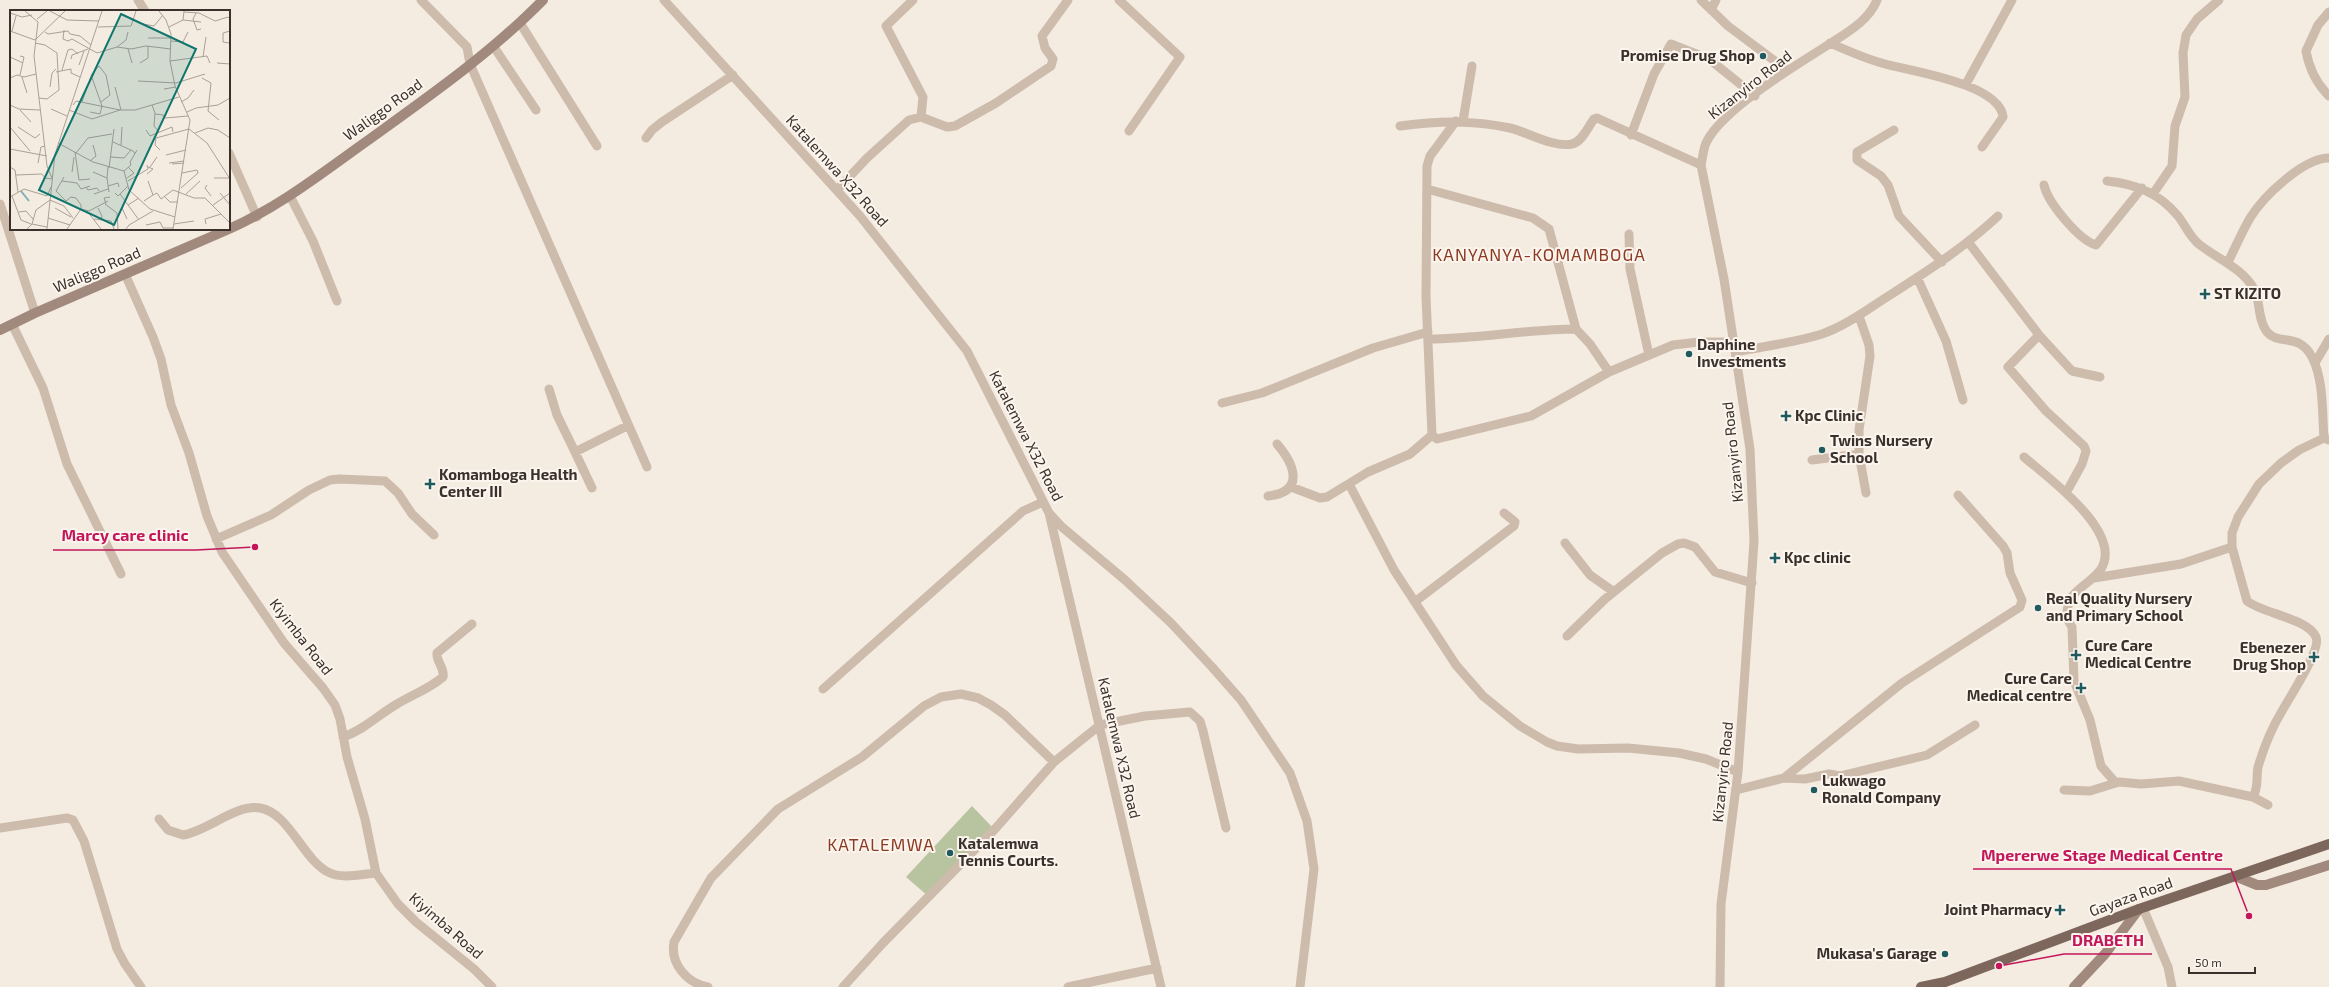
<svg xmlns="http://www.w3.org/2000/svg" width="2329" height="987" viewBox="0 0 2329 987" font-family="'Exo 2',sans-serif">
	<rect width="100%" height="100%" fill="#f4ebe1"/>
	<path fill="#b8c4a0" d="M972,806L994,829L928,896L906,877Z"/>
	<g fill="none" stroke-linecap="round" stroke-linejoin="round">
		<path stroke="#cdbbac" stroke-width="9" d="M138,0L145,11
			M421,0L467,47L470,64L647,467
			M664,0L860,216L967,351L1049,513L1161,987
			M913,0L886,26L923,97L921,117
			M1119,0L1180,57L1129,131
			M1701,0L1728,26L1787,70
			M1711,10L1716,0
			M2329,12L2318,25L2306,51C2309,68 2317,84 2329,96
			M520,23L597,146
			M1830,43C1848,51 1866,59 1885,64C1911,71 2000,84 2003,117L1982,147
			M494,47L536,110
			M1966,84L2012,0
			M1463,121L1472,66
			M1400,126C1438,121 1472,120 1510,128C1527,132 1554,148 1572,144C1582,142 1588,127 1594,119L1597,118L1701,165
			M1894,130L1857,152V160L1881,176L1888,185L1899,216L1942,262
			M1631,135L1654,74L1671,44L1709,59L1755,96
			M646,138L652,130L662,122L733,75
			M229,153L257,217
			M2107,181C2136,184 2159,193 2178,216C2186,226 2190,238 2200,245C2218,259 2242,268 2254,289C2261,302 2257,319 2267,332C2279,346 2299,332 2312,357C2324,380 2322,413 2324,438
			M2044,185C2048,203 2079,240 2096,245L2142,188
			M1427,189L1533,218L1549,229L1576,329L1590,344L1609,372
			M837,190L867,158L909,120L921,117L947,127L955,126L996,103L1051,66L1053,59L1045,48L1042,36L1068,0
			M2153,194L2172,166L2175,126L2185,97L2183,53L2186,35L2197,19L2219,0
			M290,196L313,241L337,301
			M0,204L35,313
			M1629,234L1630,269L1649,355
			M1969,243L2039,335L2072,371L2100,377
			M2228,262C2235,248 2242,232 2250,218C2263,197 2303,158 2329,158
			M125,274L153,337L161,359L171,405L189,453L207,516L222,552L284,643L323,688L335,705L340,719L347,757L365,819L376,873L398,904L416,922L474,969L492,987
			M1917,277L1946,341L1963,400
			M1859,316L1869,345L1870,356L1859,430V454L1866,493
			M12,324L43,388L67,464L121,574
			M2039,335L2008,367L2046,411L2084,446L2086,451L2082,464L2066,493
			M1428,339C1478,339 1527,329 1576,329
			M1736,352C1764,346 1794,343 1822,334C1847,325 1868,309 1890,295C1929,270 1965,247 1998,216
			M2315,363L2329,339
			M549,389L557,415L575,452L627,426
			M1222,403L1262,393L1373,348L1428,332
			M1432,435L1437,439L1531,416L1609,372L1673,345L1699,342H1734
			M1432,435L1426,297L1427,166L1430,156L1456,121
			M575,452L592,488
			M2024,457C2047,477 2124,532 2101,569C2093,581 2078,587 2070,599C2068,604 2067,612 2066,617L2072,627L2074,681L2090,720L2101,766L2115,782
			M1812,460L1859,454
			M1349,484L1394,570L1456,665L1483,696L1520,726L1547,742L1557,746L1578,749L1628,748L1679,753L1706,759L1738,772
			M1291,487L1320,498L1327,497L1368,472L1410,454L1432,435
			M1268,496C1305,492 1295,465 1277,444
			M1050,514L1062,527L1125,580L1171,623L1212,667L1241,700L1290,773L1307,821L1314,869L1300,987
			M216,539L271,515L309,490L330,480L340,479L385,481L398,493L412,514L434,535
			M1565,543L1590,575L1614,592
			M2094,578L2181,564L2232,547
			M1416,601L1514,526L1515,522L1504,513
			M1567,636L1605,599L1662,553L1678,544L1684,543L1695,547L1715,572L1752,583
			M823,689L1023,511L1043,502
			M343,737C364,730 378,715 397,704C412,695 429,689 443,677C445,668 436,662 437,653L472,624
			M1784,778L1805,779L1829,774L1840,776L1927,755L1975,725
			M1736,790L1784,778L1902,683L2020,607L2022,600L2010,573L2007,553L2003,546L1958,495
			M2064,790L2090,791L2119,782L2141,784L2179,781L2253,797L2268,805
			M2253,797C2259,787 2256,777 2258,767C2264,747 2271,729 2282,711C2289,698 2322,649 2316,637C2307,618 2264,614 2247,601L2232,547V533L2238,517L2259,484L2281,463L2299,450L2324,438L2329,440
			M159,819L168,830L183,835C208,831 235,804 260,808C290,813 303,861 330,873C343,879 362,874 376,873
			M0,828L67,818L73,820L84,841L117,949L125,964L141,987
			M2143,908L2168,967L2172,987
			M708,987C687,983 670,964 674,942L711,878L778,809L862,757L924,706L941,697L961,694L978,698L991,705L1005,715L1054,762
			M843,987L883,943L995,829L1054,762L1100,725L1145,716L1190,712L1200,721L1203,731L1226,828
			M1068,987L1157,968
			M1720,987L1721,904L1738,772L1754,541L1750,449L1724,279L1701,165C1703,157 1703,148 1707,141C1724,108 1798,64 1831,43C1848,32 1869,20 1877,0"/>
		<path stroke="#a18a7d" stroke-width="10" d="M229,229C279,207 322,173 367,141C428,97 490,54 543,0
			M0,330L35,313L229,229
			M2235,876L2257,885H2266L2329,865
			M2074,987L2105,954L2139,909"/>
		<path stroke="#7d675c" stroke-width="10" d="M1921,987L1945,982L2139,909L2329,844"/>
	</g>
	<g fill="#1f5a5e" stroke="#fbf5ee" stroke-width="1.5">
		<circle cx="1763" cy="56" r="4"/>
		<path d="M2203 288h4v4h4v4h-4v4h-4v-4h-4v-4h4z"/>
		<circle cx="1689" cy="354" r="4"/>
		<path d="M1784 410h4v4h4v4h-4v4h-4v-4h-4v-4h4z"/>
		<circle cx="1822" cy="450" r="4"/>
		<path d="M428 478h4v4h4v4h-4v4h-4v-4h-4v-4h4z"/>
		<path d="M1773 552h4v4h4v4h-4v4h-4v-4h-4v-4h4z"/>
		<circle cx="2038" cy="608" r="4"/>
		<path d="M2074 649h4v4h4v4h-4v4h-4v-4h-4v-4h4z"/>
		<path d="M2312 651h4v4h4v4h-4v4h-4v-4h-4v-4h4z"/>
		<path d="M2079 682h4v4h4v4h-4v4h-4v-4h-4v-4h4z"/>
		<circle cx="1814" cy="790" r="4"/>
		<circle cx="950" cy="853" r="4"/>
		<path d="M2058 904h4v4h4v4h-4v4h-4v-4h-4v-4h4z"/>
		<circle cx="1945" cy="954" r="4"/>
	</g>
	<g text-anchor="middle" stroke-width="4" stroke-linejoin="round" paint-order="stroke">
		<g font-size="15" font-weight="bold" fill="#3b302b" stroke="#fbf5ee" text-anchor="start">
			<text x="1755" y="61" text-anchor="end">Promise Drug Shop</text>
			<text x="2214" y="299">ST KIZITO</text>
			<text x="1697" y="350">Daphine<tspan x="1697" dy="17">Investments</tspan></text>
			<text x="1795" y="421">Kpc Clinic</text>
			<text x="1830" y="446">Twins Nursery<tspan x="1830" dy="17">School</tspan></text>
			<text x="439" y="480">Komamboga Health<tspan x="439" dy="17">Center III</tspan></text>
			<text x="1784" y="563">Kpc clinic</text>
			<text x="2046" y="604">Real Quality Nursery<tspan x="2046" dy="17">and Primary School</tspan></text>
			<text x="2085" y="651">Cure Care<tspan x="2085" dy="17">Medical Centre</tspan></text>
			<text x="2306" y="653" text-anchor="end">Ebenezer<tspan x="2306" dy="17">Drug Shop</tspan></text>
			<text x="2072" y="684" text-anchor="end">Cure Care<tspan x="2072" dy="17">Medical centre</tspan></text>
			<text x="1822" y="786">Lukwago<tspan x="1822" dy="17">Ronald Company</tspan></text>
			<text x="958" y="849">Katalemwa<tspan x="958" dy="17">Tennis Courts.</tspan></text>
			<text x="2052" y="915" text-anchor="end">Joint Pharmacy</text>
			<text x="1937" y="959" text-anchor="end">Mukasa's Garage</text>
		</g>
		<g font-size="15" fill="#3b302b" stroke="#fbf5ee">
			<text transform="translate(1750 85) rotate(-38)" y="5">Kizanyiro Road</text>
			<text transform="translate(383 110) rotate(-36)" y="5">Waliggo Road</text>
			<text transform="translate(837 171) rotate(48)" y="5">Katalemwa X32 Road</text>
			<text transform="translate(97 270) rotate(-23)" y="5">Waliggo Road</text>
			<text transform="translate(1026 436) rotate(63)" y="5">Katalemwa X32 Road</text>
			<text transform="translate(1733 452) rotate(-96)" y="5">Kizanyiro Road</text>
			<text transform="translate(301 637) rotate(52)" y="5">Kiyimba Road</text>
			<text transform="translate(1119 748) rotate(77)" y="5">Katalemwa X32 Road</text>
			<text transform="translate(1723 772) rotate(-84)" y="5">Kizanyiro Road</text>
			<text transform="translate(2131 897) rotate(-20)" y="5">Gayaza Road</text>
			<text transform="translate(446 926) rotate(41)" y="5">Kiyimba Road</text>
		</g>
		<g font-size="17" letter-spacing="1" fill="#8c3b22" stroke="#fbf5ee">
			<text x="1539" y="261">KANYANYA-KOMAMBOGA</text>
			<text x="881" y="851">KATALEMWA</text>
		</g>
	</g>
	<g transform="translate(10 10)">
		<rect width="220" height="220" fill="#f4ebe1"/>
		<path fill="none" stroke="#7fb0b2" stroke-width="2" d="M11,181L19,191"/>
		<path fill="none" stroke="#aaa098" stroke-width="1" d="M15,1L28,12L24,46L37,156L42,168M40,1L57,10L89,11M149,1L156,10L161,24L160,51L165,76L180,110L163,219M174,2L189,3L205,11L218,7L220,9M0,3L12,7L22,5M186,3L183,9L187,20L191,19M27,9L37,1M173,10L191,12M133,14L144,16L153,5M88,17L121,16L126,1M159,17L173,10L174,1M54,20L53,29L58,31L62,29L87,43L107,37L121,39L136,36L161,39M0,21L25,30L55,1M2,21L6,6M35,22L38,24L58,21L60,24L70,26L81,35M138,28H161M161,31L173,32L178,22M25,33L35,35L47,43L49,80L37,89L29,88M219,33L213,32V23L220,21M107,37L116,30L118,22M118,39L122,53M0,47L13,53M193,47L196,27M61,49L62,45L78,39M160,51L197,46L200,53M130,53L138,48V36M207,53L220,54M69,55L74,41M52,60L58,40L62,39L68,44M46,62L61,59V63L70,67M10,65L14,47L10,46M12,67L17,83M0,68L7,65L14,67L26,64M192,68L201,73L198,101L209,110M128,71L166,73L195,64M40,77L42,63L46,59M105,77L111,100M154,79L166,77M72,92L81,66M171,92L178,88L184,80M0,95L9,99L30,100M63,95L66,91L110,100H125L169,87M142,95L145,103L144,116L149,122M41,99L57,106M10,100L21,112M59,100L82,109L110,100M80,102L90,104L92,96L81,65L89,56L96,65L100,85L91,92M177,102L186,98L208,95L220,88M145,104L153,105L155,108L178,106M0,117L20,141M8,117L25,128L30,124M179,119L197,133L220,169M136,120L140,126L162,117L163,122M185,123L198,118L208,120L220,128M103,132L123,141L125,144M48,133L83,152L114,161L119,180L140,199L165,207M111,135L112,117M0,139L37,146M150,140L145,135L146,128L179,119M65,142L69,170L80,169M66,143L78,128L102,124M156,145L176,140M101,147L114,148L121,140M80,151L86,146L83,135M28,153L31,137L35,136M159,153L174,151M162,154L174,153M0,157L5,160L8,182M98,157L97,168L99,182M140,157L147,147M99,158L104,119M114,161L121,155L120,152L127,140M62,162L64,147M83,162L97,168M137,164L143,159L138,157M6,165L32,164L35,168L42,169M117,168L124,163L118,157M204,168H219M52,171L67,173L71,179L80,176M118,171L138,159L137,155M197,175L195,178L201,186M98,176L108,173L109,177M76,177L78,180L87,178L89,181M171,178L188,163L187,160L172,163M46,181L56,191L61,187L66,188L71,195V199L57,219M46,181L54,167M105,183L108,186L118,176M210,183L220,195M84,184L98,179M110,184L129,210M176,184L190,171M143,185L147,183L151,189L163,180L184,188H195L220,213M2,186L11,210L21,214M0,187L14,179L37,186L41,177M155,187L160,192H168M134,191L143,185L138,171M95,194L107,203L108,219M96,194L94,188L100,187M118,195L129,188M203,195L220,183M45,198L61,207M88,198L92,206L91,210M112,198L117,209M71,199L79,201L98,191M77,201L91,219M9,202L16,201L23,209M38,208L60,215M84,209L101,211L104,219M22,214L26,200L40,190L54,196L63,208M164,214L184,211M196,214L195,209L211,204M136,215L150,212L153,218H163M17,219L22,214L37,217M37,219L45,144L92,1M116,219L119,215L143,201"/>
		<path fill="#0f766e" fill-opacity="0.15" stroke="#0f766e" stroke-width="2" d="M111,4L186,39L104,215L29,180Z"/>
		<rect width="220" height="220" fill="none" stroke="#3b302b" stroke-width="2"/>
	</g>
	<path fill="none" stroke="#c2185b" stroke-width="1.5" d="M255 547L196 550H53M2249 916L2231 869H1973M1999 966L2064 954H2152"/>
	<g fill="#c2185b" stroke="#fbf5ee" stroke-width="1.5">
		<circle cx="255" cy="547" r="4"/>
		<circle cx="2249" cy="916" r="4"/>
		<circle cx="1999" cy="966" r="4"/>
	</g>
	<g font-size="16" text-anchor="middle" font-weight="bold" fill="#c2185b" stroke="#fbf5ee" stroke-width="4" stroke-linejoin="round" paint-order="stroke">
		<text x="125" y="541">Marcy care clinic</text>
		<text x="2102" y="861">Mpererwe Stage Medical Centre</text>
		<text x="2108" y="946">DRABETH</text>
	</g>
	<path d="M2189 967v6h66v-6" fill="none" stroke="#3b302b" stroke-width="2"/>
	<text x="2195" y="967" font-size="12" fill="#3b302b" stroke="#fbf5ee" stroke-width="3" paint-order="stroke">50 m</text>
</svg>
